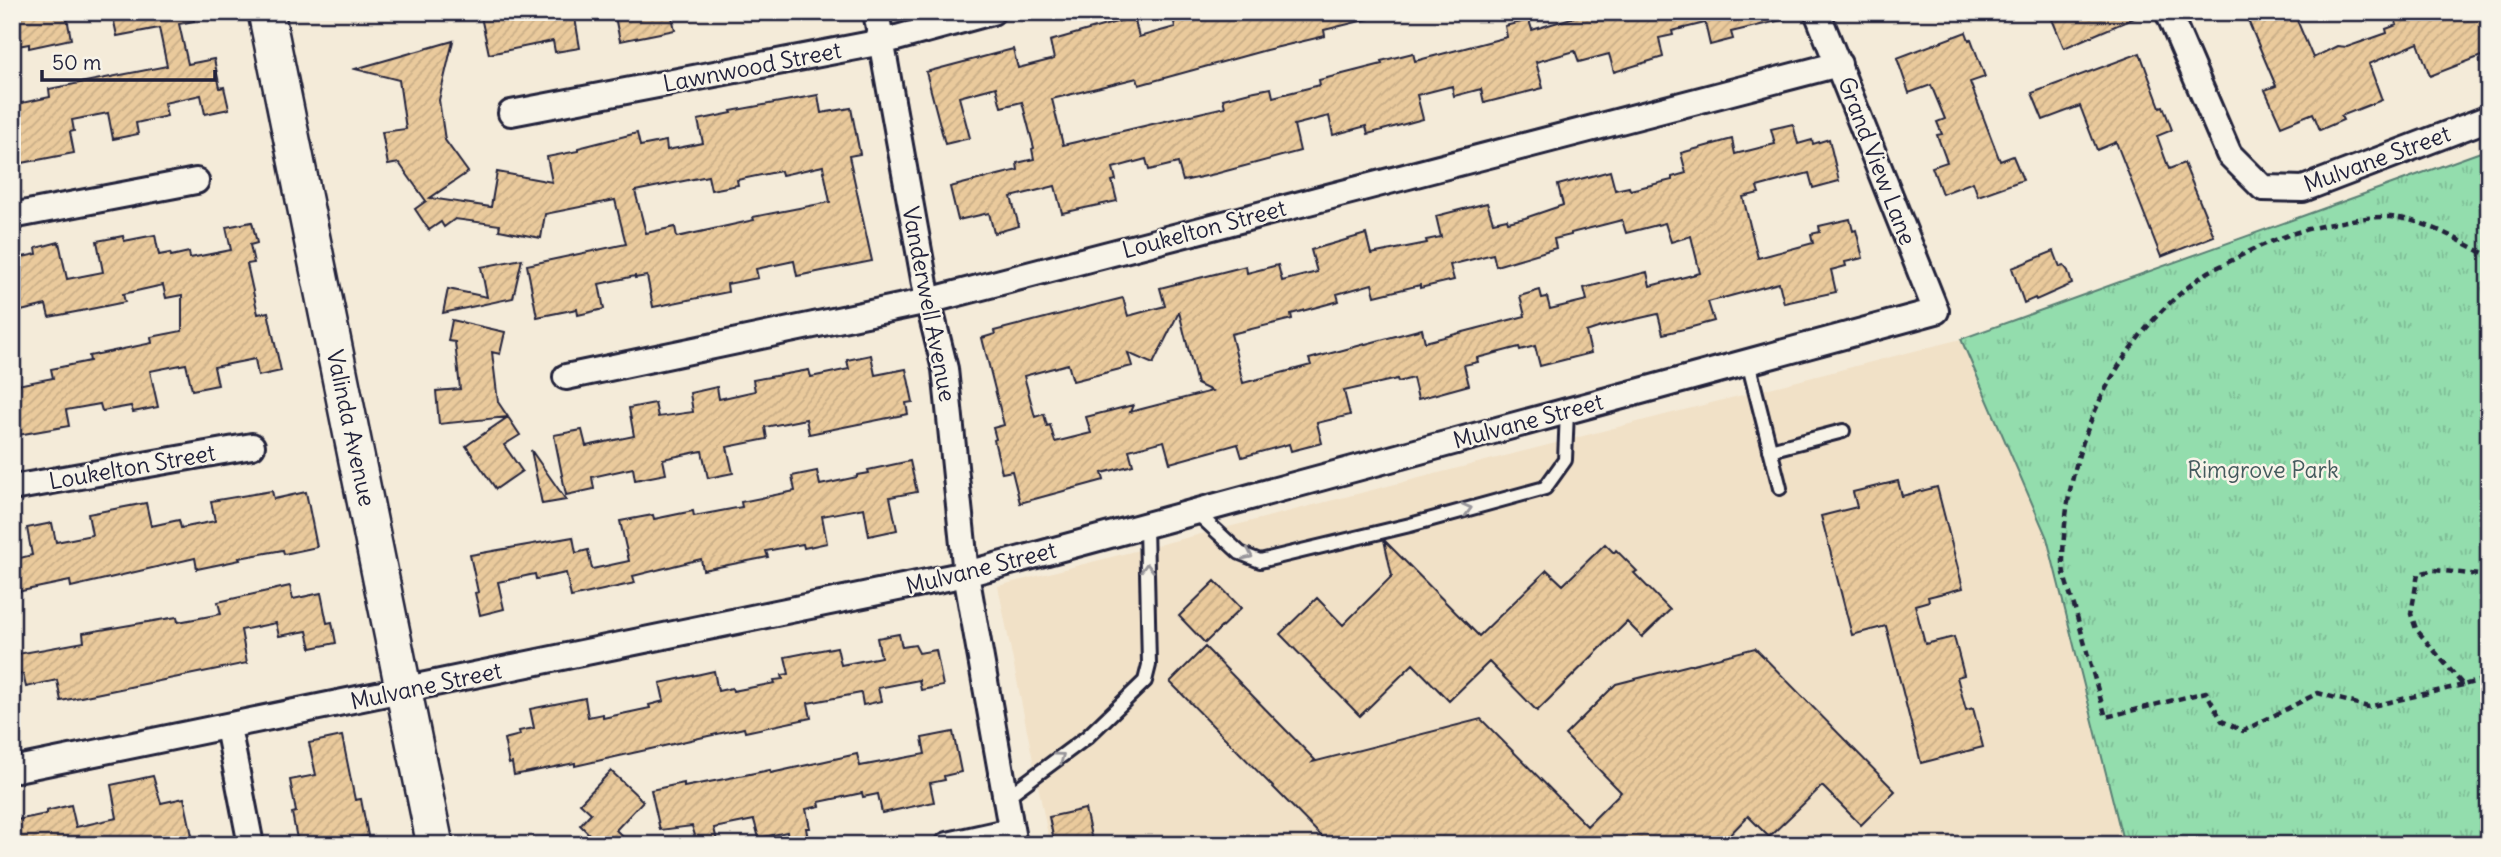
<svg xmlns="http://www.w3.org/2000/svg" width="2501" height="857" viewBox="0 0 2501 857" font-family="Delius,sans-serif">
	<defs>
		<pattern id="park-tufts" width="24" height="20" patternUnits="userSpaceOnUse" patternTransform="scale(1.75)"><rect width="24" height="20" fill="#93ddad"/><path d="M3 7l-1-3M5 7V3M7 7l1-3M15 17l-1-3M17 17v-4M19 17l1-3" fill="none" stroke="#7ebd96"/></pattern>
		<pattern id="building-hatch" width="6" height="6" patternUnits="userSpaceOnUse" patternTransform="scale(1.75)"><rect width="6" height="6" fill="#eaca9c"/><path d="M-1 1l2-2M0 6l6-6M5 7l2-2" fill="none" stroke="#c8ad87"/></pattern>
	</defs>
	<rect width="100%" height="100%" fill="#f4ebd9"/>
	<filter id="ink" filterUnits="userSpaceOnUse"><feTurbulence type="fractalNoise" baseFrequency=".0143" numOctaves="2"/><feDisplacementMap in="SourceGraphic" scale="14" xChannelSelector="R" yChannelSelector="G"/><feConvolveMatrix kernelMatrix="1 2 1 2 8 2 1 2 1" color-interpolation-filters="sRGB"/></filter>
	<g filter="url(#ink)">
		<path fill="#f1e1c7" d="M1961,339L2047,538L2124,845H1050L998,586Z"/>
		<path fill="url(#park-tufts)" stroke="#5a8074" stroke-width="2" d="M2489,149V845H2124L2047,538L1961,339Z"/>
		<path fill="url(#building-hatch)" stroke="#22223b" stroke-width="2" fill-rule="evenodd" d="M42,12H66L71,39L29,48V44L12,47V18Z
			M112,12H193L194,21L179,24L188,64L214,59L220,88L224,87L229,109L205,114L201,95L164,103L167,116L136,123L138,134L113,139L108,113L72,120L74,131L70,132L74,153L17,164L12,140V105L50,97L49,89L167,66L159,28L117,36Z
			M480,12H574L580,48L555,52L553,41L489,54Z
			M614,12H671L675,30L620,41Z
			M1172,12H1368L1369,19L1324,30L1325,36L1266,50L1139,85L1137,78L1052,99L1063,145L1225,107L1223,99L1250,92L1271,88L1273,97L1320,85L1319,80L1382,64L1381,61L1413,53L1415,61L1507,37L1505,26L1529,20L1532,30L1591,12H1621L1623,17L1639,12H1785L1786,19L1731,32L1733,39L1710,45L1705,23L1672,31L1673,35L1659,38L1663,57L1614,72L1609,54L1579,62L1575,51L1536,62L1543,88L1484,103L1481,89L1454,96L1452,86L1417,95L1423,119L1368,134L1366,126L1333,135L1329,116L1294,125L1300,151L1215,174L1183,181L1178,163L1149,170L1146,159L1113,168L1116,180L1112,181L1117,201L1062,213L1055,186L1011,197L1019,226L994,233L989,213L958,220L950,187L1018,170L1017,163L1034,159L1032,149L1034,148L1022,102L1001,107L996,87L959,97L970,138L945,144L926,72L1013,49L1018,68L1054,59L1050,41L1134,17L1139,37L1175,27Z
			M2049,12H2148L2064,48Z
			M2261,12H2281L2283,18L2294,13L2313,58L2337,46L2347,47L2387,33L2386,29L2397,25L2393,12H2489V53L2430,76L2418,43L2369,64L2382,100L2341,116L2343,120L2320,130L2313,113L2281,126L2265,90L2276,86L2247,18Z
			M1966,32L1969,40L1971,39L1985,77L1970,82L2000,161L2013,156L2023,180L1978,196L1973,182L1942,194L1932,167L1947,162L1937,135L1942,134L1937,122L1945,119L1931,85L1909,93L1897,58Z
			M453,41L439,100L445,140L468,172L430,198L491,207L497,172L552,182L547,157L578,151V148L637,133L640,146L666,141L667,150L703,143L698,120L732,113L731,111L818,95L821,113L851,108L860,154L849,156L872,261L797,276L794,261L756,269L758,278L727,284L728,292L653,307L647,276L635,278V276L599,284L604,309L578,315L577,309L537,317L527,265L626,244L615,200L545,214L541,238L499,230L500,225L455,219L444,227L441,222L429,230L415,209L426,201L399,163L388,165L382,132L406,129L399,80L355,69ZM823,166L830,202L753,217L754,220L677,237L675,227L646,233L635,191L708,176L711,190L738,185L737,180L781,171L782,175Z
			M2140,53L2160,107L2163,106L2172,130L2157,136L2169,169L2184,163L2214,236L2161,257L2116,142L2097,150L2080,106L2043,120L2032,93Z
			M1793,124L1798,144L1812,140L1813,144L1829,139L1839,181L1813,188L1809,173L1757,187L1759,193L1743,197L1758,258L1813,243L1811,234L1820,232L1819,226L1850,219L1853,231L1856,230L1863,258L1845,262L1846,266L1831,270L1836,292L1784,303L1779,283L1708,302L1714,321L1692,327L1663,334L1658,314L1601,327L1586,332L1591,353L1540,366L1535,346L1520,350L1519,347L1477,358L1478,362L1464,365L1469,385L1418,399L1413,378L1398,382L1397,379L1344,391L1350,415L1317,423L1322,443L1291,451L1289,444L1242,457L1238,444L1170,463L1164,441L1129,450L1133,465L1102,473L1104,480L1020,503L1012,471L1002,473L994,440L996,439L993,428L1004,425L982,338L995,334L994,331L1123,298L1128,316L1165,306L1160,288L1246,266L1247,273L1278,265L1282,281L1317,272L1311,250L1366,234L1371,254L1427,243L1426,240L1441,237L1436,216L1487,203L1493,222L1507,219L1508,222L1525,218L1563,205L1558,185L1610,171L1615,190L1629,187L1630,190L1672,180V177L1686,173L1681,153L1732,139L1735,154L1775,144L1771,129ZM1622,220L1626,233L1665,223L1671,242L1691,236L1700,273L1650,286L1647,272L1584,288L1587,300L1550,309L1547,297L1542,298L1540,290L1520,296L1525,316L1425,342L1422,329L1309,359L1311,365L1243,383L1231,334L1292,319L1291,314L1339,301L1337,294L1372,284L1375,296L1420,285V288L1454,280L1450,265L1493,254L1496,266L1556,248L1554,239L1571,235V233ZM1179,312L1197,384L1212,391L1130,412L1133,405L1086,417L1091,433L1055,442L1050,425L1047,426L1044,414L1035,417L1024,376L1068,364L1073,381L1132,366L1128,353L1153,364Z
			M252,222L257,243L250,245L254,263L247,264L258,314L268,312L281,371L258,376L255,359L214,367L218,385L192,390L186,364L150,371L158,407L133,412L131,406L102,411L100,404L66,410L69,426L12,436V386L53,378L51,369L90,361L89,356L152,343L151,337L182,331V295L166,298L163,285L123,294L125,302L81,311L49,317L46,305L21,311L15,281H12V259L37,254L36,248L59,242L67,279L103,272L97,241L123,236L124,241L155,235L159,255L170,253L171,256L189,252L190,258L231,250L226,227Z
			M2054,251L2060,267L2064,266L2068,271L2072,284L2036,300L2035,298L2024,303L2012,268Z
			M522,259L513,298L443,313L448,289L487,297L481,267Z
			M452,320L505,332L500,354L492,352L498,402L508,417L439,424L436,391L460,389L455,342L448,341Z
			M871,355L875,375L906,369L913,402L906,403L908,414L809,434L806,419L765,427L767,439L727,447L733,473L708,478L702,451L663,459L666,474L635,480L633,468L592,477L594,489L566,495L554,435L582,430L586,446L634,436L629,408L655,403L658,417L693,412L690,393L717,387L719,399L755,391L753,380L809,370L811,377L849,369L847,360Z
			M508,417L520,435L504,445L522,471L496,489L466,446Z
			M531,450L566,500L542,504Z
			M910,461L917,492L890,497L897,530L869,536L864,508L822,516L827,543L804,548L803,544L766,551L768,557L703,570L701,559L633,576L635,583L571,597L566,573L542,578L536,579L535,574L498,582L504,609L480,615L475,593L478,592L470,555L573,537L576,553L588,550L592,569L629,561L620,521L653,515L654,519L693,511L694,516L742,507L741,502L795,491L792,476L817,471L820,485L857,477V475L869,473L868,470Z
			M1898,481L1902,496L1937,487L1963,588L1928,597L1929,601L1915,605L1925,644L1954,637L1964,675L1957,677L1966,710L1973,708L1983,747L1921,763L1886,626L1852,635L1821,516L1857,507L1853,492Z
			M272,491L274,499L306,492L317,547L284,554L283,550L239,558L240,560L197,569L195,558L71,587L70,581L12,593V560L32,555L27,528L52,523L56,542L92,535L88,514L146,503L151,526L179,520L181,528L215,521L211,501Z
			M1384,540L1479,636L1547,570L1563,585L1605,544L1614,553L1616,550L1637,571L1634,573L1670,610L1642,637L1627,622L1537,711L1489,662L1449,701L1413,664L1360,716L1280,634L1317,598L1343,625L1392,576Z
			M1215,581L1241,608L1205,643L1179,616Z
			M290,586L293,599L321,593L327,623L332,622L336,643L311,648L307,631L279,636L276,623L241,630L247,663L61,701L57,680L26,687L23,674L12,676V655L84,642L83,633L177,617L178,622L221,614L218,602Z
			M899,634L902,647L915,645L919,653L936,650L943,686L921,690L919,680L878,688L881,701L863,705L861,693L808,703L811,718L745,732L744,728L575,766V763L514,775L512,763L509,764L504,739L520,735L519,731L534,728L530,709L585,698L588,717L603,714V718L650,708L649,705L664,701L660,683L714,671L718,691L732,688L733,691L775,683L774,680L783,679L782,675L789,674L785,657L837,647L841,665L881,657L877,638Z
			M1205,647L1315,760L1313,762L1481,719L1587,826L1621,792L1565,735L1616,684L1755,648L1895,791L1861,825L1822,786L1769,837L1748,816L1720,845H1330L1170,682Z
			M953,732L961,772L944,776L945,780L930,783L934,802L882,813L878,794L863,797L862,793L819,802L820,806L806,809L810,828H806L809,845H789L787,832L759,838L754,820L714,828L717,841L698,845L692,826L660,830L651,790L684,783V787L770,770L771,773L857,754L860,766L925,754L922,738Z
			M342,736L355,800L361,799L368,836L356,838L357,845H329L328,838L298,844L292,813L296,812L290,780L316,775L309,743Z
			M611,771L643,801L616,830L631,845H600L580,825L591,813L580,803Z
			M153,776L161,803L184,798L194,845H12V821L46,814V811L71,805L76,827L117,818L111,785Z
			M1085,809L1093,845H1055L1049,817Z"/>
		<g fill="none" stroke-linecap="round" stroke-linejoin="round">
			<defs>
				<path id="service" d="M1748,362L1780,488
					M1770,450L1843,431
					M1196,512L1240,553L1260,561L1410,525L1545,488L1565,460L1567,411
					M1005,798L1087,737L1145,681L1149,665L1146,525"/>
				<path id="minor" d="M876,12L928,301L945,369L966,574L1014,845
					M2168,12L2229,154L2263,188L2303,189L2489,118
					M511,113L882,42L992,12
					M12,216L196,181
					M566,377L928,301L1839,64
					M12,488L252,446
					M228,727L251,845
					M12,770L966,574L1936,311L1817,12
					M948,845L1011,831"/>
				<path id="secondary" d="M266,12L435,845"/>
			</defs>
			<use href="#service" stroke="#22223b" stroke-width="18"/>
			<use href="#minor" stroke="#22223b" stroke-width="30"/>
			<use href="#secondary" stroke="#22223b" stroke-width="40"/>
			<path stroke="#22223b" stroke-width="4.5" stroke-dasharray="7 5" stroke-linecap="butt" d="M2489,576L2434,570L2418,574L2411,614L2416,629L2463,685L2489,678
				M2463,685L2368,707L2318,693L2243,731L2222,721L2206,692L2106,717C2095,681 2085,645 2075,609C2071,595 2063,578 2063,563C2063,455 2111,342 2201,277C2212,269 2226,264 2238,257C2264,244 2289,233 2317,227C2341,222 2366,216 2391,217C2426,220 2458,240 2489,256"/>
			<use href="#service" stroke="#f7f3e8" stroke-width="12"/>
			<use href="#minor" stroke="#f7f3e8" stroke-width="24"/>
			<use href="#secondary" stroke="#f7f3e8" stroke-width="35"/>
		</g>
		<defs><path id="oneway-chevron" d="M-2-3.5L2.5 0L-2 3.5" fill="none" stroke-width="1.6" stroke-linecap="round" stroke-linejoin="round" transform="scale(1.75)"/></defs>
		<g stroke="#97959a">
			<use href="#oneway-chevron" transform="translate(1467 509) rotate(-15)"/>
			<use href="#oneway-chevron" transform="translate(1248 555) rotate(25)"/>
			<use href="#oneway-chevron" transform="translate(1147 568) rotate(-91)"/>
			<use href="#oneway-chevron" transform="translate(1060 757) rotate(-37)"/>
		</g>
	</g>
	<g text-anchor="middle" stroke-width="5" stroke-linejoin="round" paint-order="stroke">
		<g font-size="23" fill="#22223b" stroke="#f7f3e8">
			<text transform="translate(752 67) rotate(-11)" y="8">Lawnwood Street</text>
			<text transform="translate(2377 159) rotate(-20)" y="8">Mulvane Street</text>
			<text transform="translate(1877 161) rotate(69)" y="8">Grand View Lane</text>
			<text transform="translate(1204 229) rotate(-15)" y="8">Loukelton Street</text>
			<text transform="translate(929 304) rotate(79)" y="8">Vanderwell Avenue</text>
			<text transform="translate(1528 421) rotate(-15)" y="8">Mulvane Street</text>
			<text transform="translate(351 428) rotate(78)" y="8">Valinda Avenue</text>
			<text transform="translate(132 467) rotate(-10)" y="8">Loukelton Street</text>
			<text transform="translate(981 568) rotate(-14)" y="8">Mulvane Street</text>
			<text transform="translate(426 686) rotate(-12)" y="8">Mulvane Street</text>
		</g>
		<g font-size="23" fill="#445a5d" stroke="#f7f3e8">
			<text x="2263" y="478">Rimgrove Park</text>
		</g>
	</g>
	<rect width="2501" height="857" fill="none" stroke="#f7f3e8" stroke-width="42"/>
	<rect x="21" y="21" width="2459" height="815" fill="none" stroke="#22223b" stroke-width="2.5" filter="url(#ink)"/>
	<path d="M42 70v10h173v-10" fill="none" stroke="#22223b" stroke-width="3.5"/>
	<text x="52" y="70" font-size="21" fill="#22223b" stroke="#f7f3e8" stroke-width="5" paint-order="stroke">50 m</text>
</svg>
